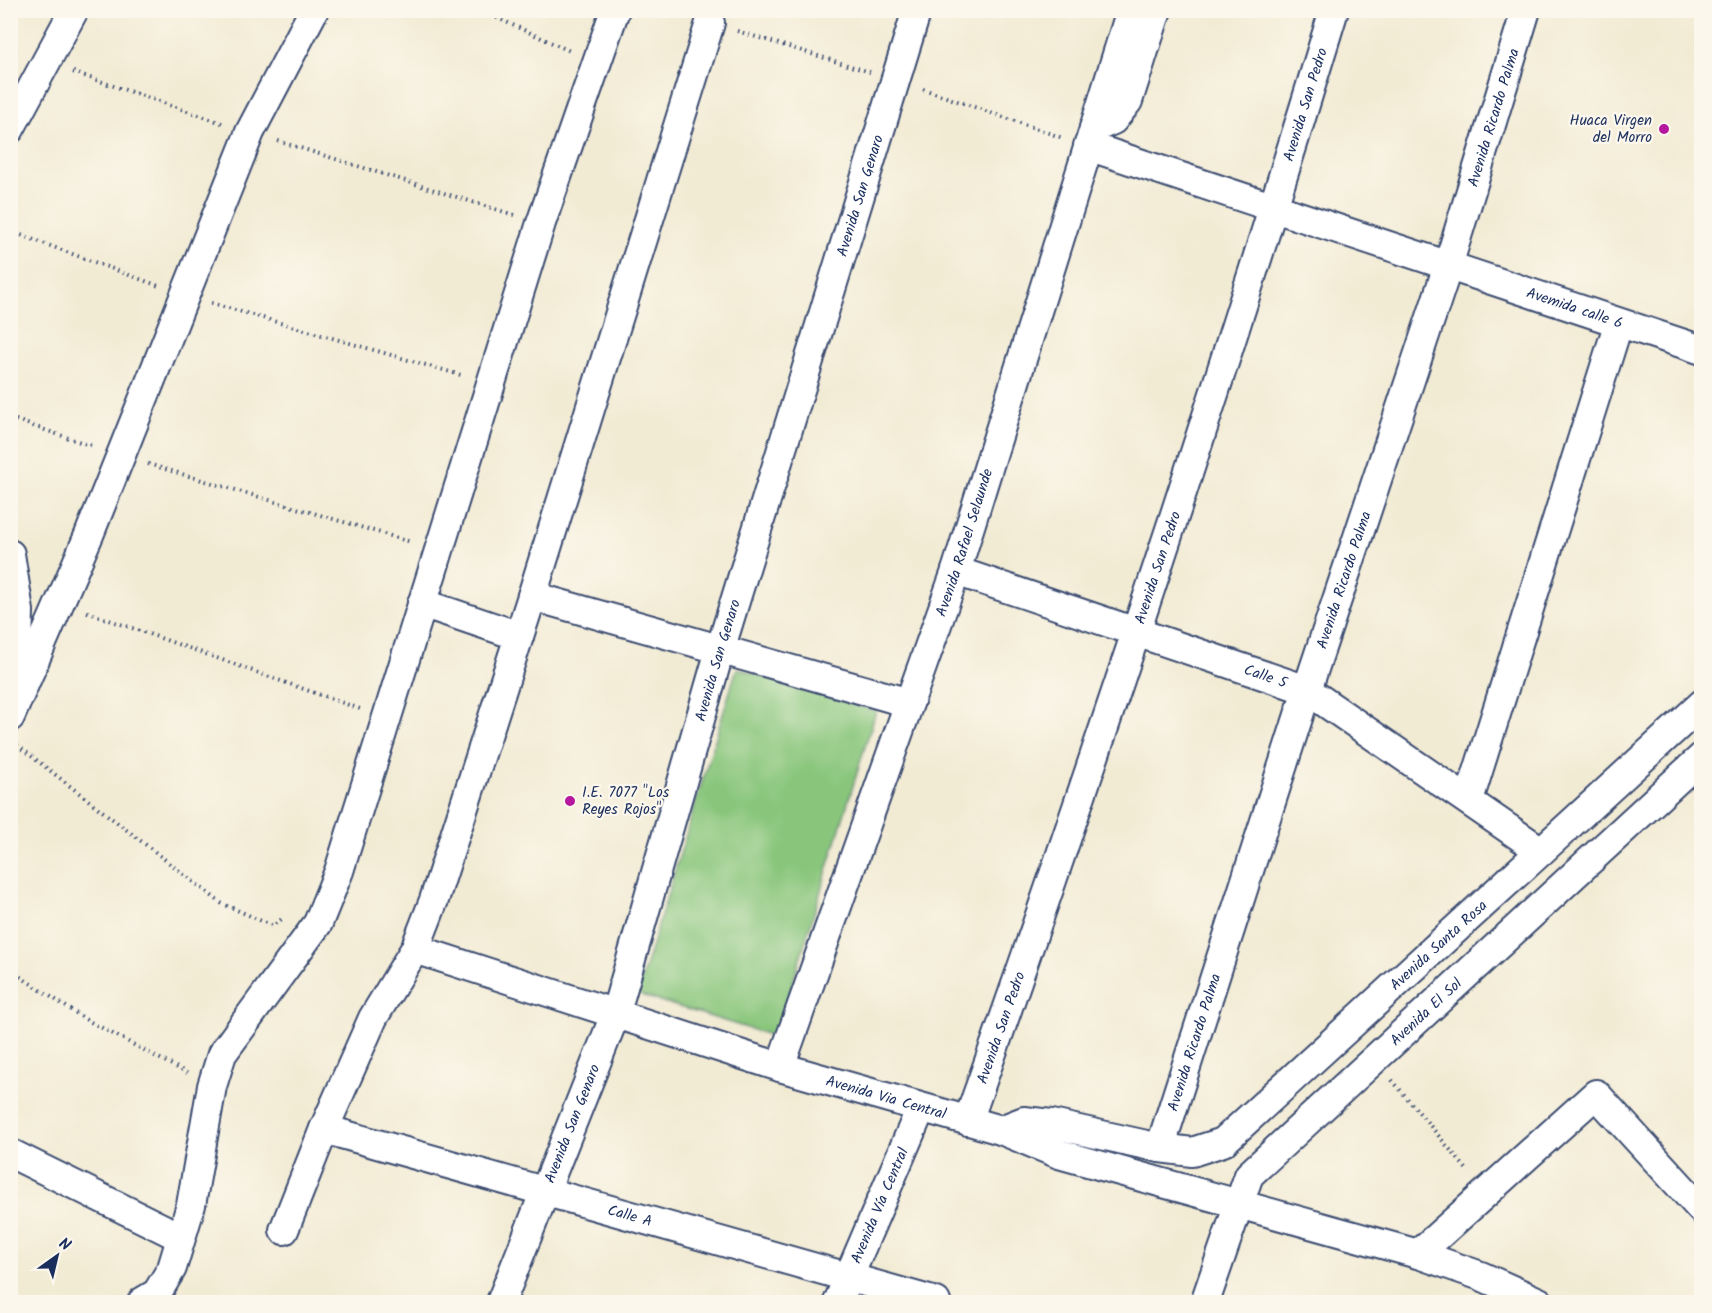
<svg xmlns="http://www.w3.org/2000/svg" width="1712" height="1313" viewBox="0 0 1712 1313" font-family="Kalam,sans-serif">
	<rect width="100%" height="100%" fill="#fbf7ec"/>
	<filter id="ink" filterUnits="userSpaceOnUse"><feTurbulence type="fractalNoise" baseFrequency=".0167" numOctaves="2"/><feDisplacementMap in="SourceGraphic" scale="12" xChannelSelector="R" yChannelSelector="G"/><feConvolveMatrix kernelMatrix="1 2 1 2 8 2 1 2 1" color-interpolation-filters="sRGB"/></filter>
	<filter id="wash" filterUnits="userSpaceOnUse"><feTurbulence type="fractalNoise" baseFrequency=".008" numOctaves="4" result="noise"/><feDisplacementMap in="SourceGraphic" scale="24" xChannelSelector="R" yChannelSelector="G"/><feGaussianBlur stdDeviation="1.35" result="paint"/><feColorMatrix in="noise" values="0 0 0 0 0 0 0 0 0 0 0 0 0 0 0 0 0 1.4 0 .05"/><feComposite in="paint" operator="in"/></filter>
	<g filter="url(#wash)">
		<rect width="100%" height="100%" fill="#f2ebd4"/>
		<path fill="#89c67c" stroke="#527a6d" stroke-width="1.5" d="M737,668L876,711L776,1037L637,994Z"/>
	</g>
	<g filter="url(#ink)">
		<g fill="none" stroke-linecap="round" stroke-linejoin="round">
			<defs>
				<g id="minor">
					<path d="M1094,128L1113,120L1128,101L1157,10"/>
					<path d="M10,129L74,10"/>
					<path id="s1" d="M1088,146L1702,350"/>
					<path d="M10,554L19,611L17,686"/>
					<path id="s2" d="M956,571L1307,690L1541,851"/>
					<path d="M532,596L909,703"/>
					<path d="M422,603L519,636"/>
					<path d="M10,717L89,535L250,132L314,10"/>
					<path d="M1469,800L1618,325"/>
					<path id="s3" d="M415,949L780,1067L1001,1130L1059,1154L1418,1254L1481,1276L1539,1302"/>
					<path id="s4" d="M780,1067L956,571L1131,10"/>
					<path id="s5" d="M968,1121C1098,754 1221,383 1334,10"/>
					<path id="s6" d="M324,1129L936,1302"/>
					<path id="s7" d="M1001,1130L1024,1121L1052,1124L1160,1148L1192,1152L1223,1142L1702,704"/>
					<path id="s8" d="M1160,1148L1307,690L1448,266L1526,10"/>
					<path d="M10,1153L180,1237"/>
					<path d="M284,1230L324,1129L373,1018L415,949L434,900L532,596L710,23"/>
					<path d="M1418,1254L1596,1094L1702,1210"/>
					<path d="M142,1302L157,1293L172,1268L191,1205L212,1086L222,1054L318,923L339,871L541,223L615,10"/>
					<path id="s9" d="M501,1302L615,1015L720,650L917,10"/>
					<path id="s10" d="M838,1302L921,1108"/>
					<path id="s11" d="M1205,1302L1249,1175L1702,757"/>
				</g>
			</defs>
			<use href="#minor" stroke="#3b4b70" stroke-width="32"/>
			<path stroke="#3b4b70" stroke-width="4" stroke-dasharray="1.5 4.5" stroke-linecap="butt" d="M480,10L572,52
				M673,10L684,14
				M737,31L870,72
				M10,47L19,51
				M73,72L222,123
				M923,89L1063,138
				M278,141L514,215
				M10,231L159,286
				M211,303L464,376
				M10,418L95,447
				M148,464L411,542
				M87,612L360,709
				M17,745L221,903L273,926L283,918
				M10,970L85,1019L187,1073
				M1392,1080L1468,1171"/>
			<use href="#minor" stroke="#fff" stroke-width="28"/>
		</g>
	</g>
	<g fill="#b5179e" stroke="#fbf7ec" stroke-width="2">
		<circle cx="1664" cy="129" r="6"/>
		<circle cx="570" cy="801" r="6"/>
	</g>
	<g text-anchor="middle" stroke-width="4.5" stroke-linejoin="round" paint-order="stroke">
		<g font-size="15" fill="#1b2f5e" stroke="#fbf7ec">
			<text dy="5" stroke="none"><textPath href="#s5" startOffset="1071">Avenida San Pedro</textPath></text>
			<text dy="5" stroke="none"><textPath href="#s8" startOffset="1083">Avenida Ricardo Palma</textPath></text>
			<text dy="5" stroke="none"><textPath href="#s9" startOffset="1164">Avenida San Genaro</textPath></text>
			<text dy="5" stroke="none"><textPath href="#s1" startOffset="513">Avemida calle 6</textPath></text>
			<text dy="5" stroke="none"><textPath href="#s4" startOffset="556">Avenida Rafael Selaunde</textPath></text>
			<text dy="5" stroke="none"><textPath href="#s5" startOffset="585">Avenida San Pedro</textPath></text>
			<text dy="5" stroke="none"><textPath href="#s8" startOffset="597">Avenida Ricardo Palma</textPath></text>
			<text dy="5" stroke="none"><textPath href="#s9" startOffset="678">Avenida San Genaro</textPath></text>
			<text dy="5" stroke="none"><textPath href="#s2" startOffset="327">Calle 5</textPath></text>
			<text dy="5" stroke="none"><textPath href="#s7" startOffset="520">Avenida Santa Rosa</textPath></text>
			<text dy="5" stroke="none"><textPath href="#s11" startOffset="375">Avenida El Sol</textPath></text>
			<text dy="5" stroke="none"><textPath href="#s5" startOffset="99">Avenida San Pedro</textPath></text>
			<text dy="5" stroke="none"><textPath href="#s8" startOffset="111">Avenida Ricardo Palma</textPath></text>
			<text dy="5" stroke="none"><textPath href="#s3" startOffset="494">Avenida Via Central</textPath></text>
			<text dy="5" stroke="none"><textPath href="#s9" startOffset="192">Avenida San Genaro</textPath></text>
			<text dy="5" stroke="none"><textPath href="#s10" startOffset="105">Avenida Vía Central</textPath></text>
			<text dy="5" stroke="none"><textPath href="#s6" startOffset="318">Calle A</textPath></text>
		</g>
		<g font-size="15" fill="#1b2f5e" stroke="#fbf7ec" text-anchor="end">
			<text x="1652" y="125">Huaca Virgen<tspan x="1652" dy="17">del Morro</tspan></text>
			<text x="582" y="797" text-anchor="start">I.E. 7077 "Los<tspan x="582" dy="17">Reyes Rojos"</tspan></text>
		</g>
	</g>
	<rect width="1712" height="1313" fill="none" stroke="#fbf7ec" stroke-width="36"/>
	<g transform="translate(57 1256) rotate(34)" stroke="#fbf7ec" stroke-width="4.5" paint-order="stroke">
	<path d="M0-4.5L10 22L0 15L-10 22Z" fill="#1b2f5e"/>
	<text y="-9" font-size="16" font-weight="bold" text-anchor="middle" fill="#1b2f5e">N</text>
	</g>
</svg>
